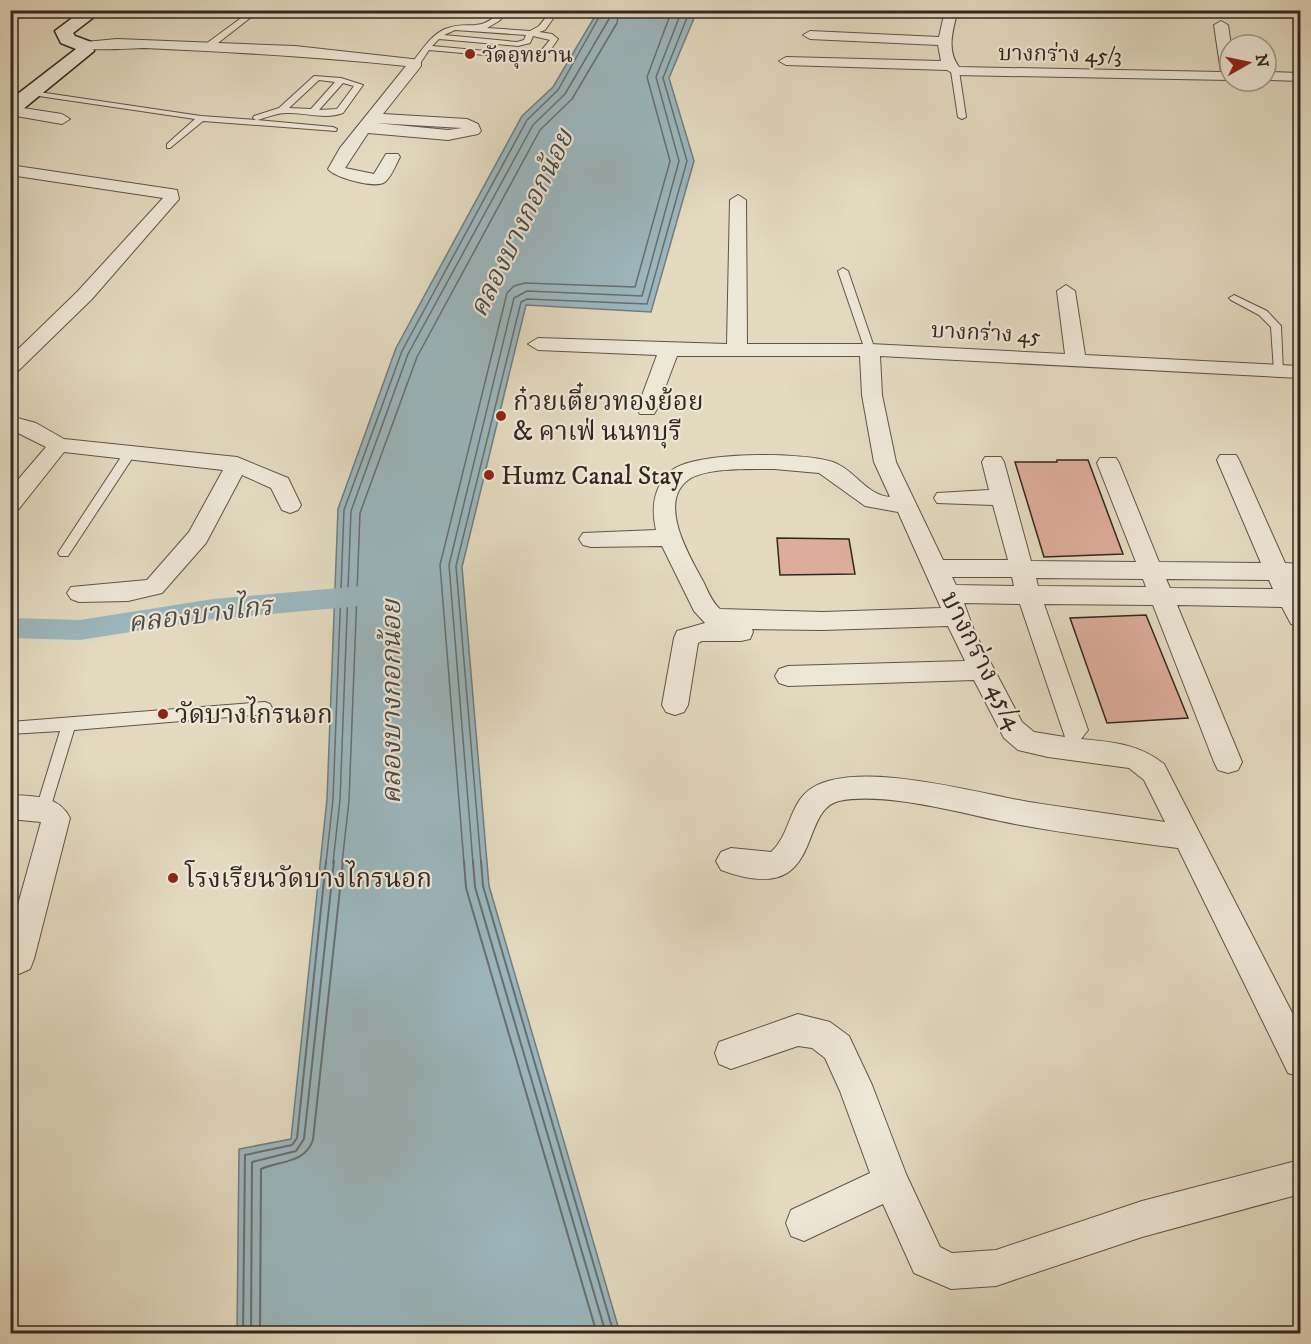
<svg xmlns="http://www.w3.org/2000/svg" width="1311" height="1344" viewBox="0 0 1311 1344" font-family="'IM FELL DW Pica','Noto Serif Thai',serif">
	<rect width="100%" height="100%" fill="#e3dac0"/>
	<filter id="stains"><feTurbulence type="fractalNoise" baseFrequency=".00333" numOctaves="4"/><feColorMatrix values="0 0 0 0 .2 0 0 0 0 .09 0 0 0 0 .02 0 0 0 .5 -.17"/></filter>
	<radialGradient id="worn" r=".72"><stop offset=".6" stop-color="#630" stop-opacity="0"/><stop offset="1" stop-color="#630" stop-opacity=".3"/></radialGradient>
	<path fill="#9bb7be" stroke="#717d7f" stroke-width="1.5" d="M598,11H697L669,78L694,161L651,312L526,305L462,567L489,886L620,1333H237L239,1149L291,1139L327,799L338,509L396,348L522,116L553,87Z"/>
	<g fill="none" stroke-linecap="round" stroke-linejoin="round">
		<path stroke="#676f6f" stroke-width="1.5" d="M326,863L333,799L344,510L402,351L527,120L558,90L603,10
			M333,863L340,800L351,511L408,354L533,125L565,94L609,19L610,10
			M342,863L349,801L360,513L417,357L540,130L572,99L617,23L619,10
			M464,863L440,565L507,293L514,286L525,283L635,287L670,161L647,77L672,10
			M473,863L449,565L514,298L527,291L642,296L679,161L656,77L682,10
			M481,863L456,566L521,302L527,299L647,304L687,161L663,78L690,10"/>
		<path stroke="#676f6f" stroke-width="2" d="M464,861L466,888L597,1334
			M473,861L475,887L606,1334
			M481,861L483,886L614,1334
			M243,1334L245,1155L292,1145L297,1138L326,861
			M251,1334L252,1162L296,1151L304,1139L334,861
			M260,1334L261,1169C282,1160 304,1164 313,1140L343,861"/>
		<path fill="#9bb7be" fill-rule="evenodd" d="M372,585L382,588L385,595L382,602L372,605L213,619L80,640L10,638V618L80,620L213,599Z"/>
	</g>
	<path fill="#ddac9a" stroke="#332720" stroke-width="1.5" d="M1057,460H1088L1123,554L1044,557L1015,462H1057Z
		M777,538L849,539L855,574L780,575Z
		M1146,615L1188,718L1107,723L1070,618Z"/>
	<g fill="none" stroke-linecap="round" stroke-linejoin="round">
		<defs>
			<path id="lane" d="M252,10H260L209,50H203V46Z
				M502,10H509L499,21L487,28L530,31L539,26L552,10H559L545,30L539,32L552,34L558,39L546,56L530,59L429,50L419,65L412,63C421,51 431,35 445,29C470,19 478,35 502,10ZM455,30L526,35L524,40L517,42L444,35ZM533,36L550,40L540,52L530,55L432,46L439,39L518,46L530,43Z
				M909,10H953L954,12L951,14Z
				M955,69L959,71L966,117L962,119L958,117L951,71Z
				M314,76L341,78L363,85L343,113C325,120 304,112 286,113C276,113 266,118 257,120L333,127L337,129L336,131L203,121L170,148H167V144L195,119L32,95L28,93L32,91L201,116L256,120L253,118L254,116L279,108ZM319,80L335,82L311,109L289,108ZM343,83L354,86L337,109L319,110Z
				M843,268L848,271L875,350L874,352L870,353L865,350L838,271Z
				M1234,295L1267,311L1281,326L1283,373L1279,374L1274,371L1271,327L1259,315L1231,300L1229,298Z
				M129,450L135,454L68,556H60L58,553L60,550L125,451Z
				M265,702L270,704L272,708L270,712L265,714L74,730L50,809L48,813L43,815L38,813L36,809L60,731L10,734V722Z"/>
			<path id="street" d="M16,10H33L10,23V13Z
				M945,10H958C953,29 946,50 959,67L1221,72L1214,25L1221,21L1228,25L1231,45L1230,80L955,75L947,70L786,65L779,61L786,57L941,61L938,45L810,39L803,35L810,31L939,37Z
				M117,39L295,46L421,60V66L383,114L467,119L478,124L481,131L478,134L448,140L368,133L345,168L374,174L386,154H398L400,157C396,164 392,176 385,182C376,189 335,178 328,169L340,148L406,66C319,57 233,52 145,48C133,48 84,52 78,46L85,42ZM376,123L462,128L448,130Z
				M1266,72L1300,73V81L1266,80Z
				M10,106L62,114L70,119L62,124L10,115Z
				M10,165L171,189L177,190L179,199L92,299L17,372L10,374V357L78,291L163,198L10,175Z
				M738,195L746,200L747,344H870L1065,354L1057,291L1066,285L1075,291L1085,355L1300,366V378L880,356L882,395L896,462L943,560H1008L993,505L937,503L934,498L937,493L989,490L982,462L985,457H1001L1004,462L1031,561L1136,562L1097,463L1100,458H1116L1119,463L1159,562L1261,563L1217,460L1220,455H1236L1239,460L1285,563L1300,564V580H1293L1298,589H1300V627L1291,624L1282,607L1177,605L1242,762L1238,770L1228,773L1218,770L1214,762L1153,605L1044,604L1088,730L1081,739C1113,742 1139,744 1164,764L1300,1028V1077L1288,1073L1178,848C1124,841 1069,834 1015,824C967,815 887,791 839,801C796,811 827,909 721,870L716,861L721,852L731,848L771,852C791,834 789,802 812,788C858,759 976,793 1029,802C1074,809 1119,815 1165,822L1144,780L1129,768L1048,757L1018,750L1004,738L974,680L788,686L779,683L775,676L779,669L788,666L965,661L948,626L823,630L752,629L753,632L750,639L741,641H702L698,643L688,705L684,712L675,715L666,712L662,705L674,638L677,631L705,623L694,611L662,546L591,547L583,545L579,539L583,533L656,530C651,508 653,487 671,471C694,451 803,452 833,462C855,470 866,495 890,497L874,462L862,395L860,356H677L657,409L654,414H640L637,409L657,355L538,350L528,344L538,338L727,344L730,200ZM774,469L819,473L865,506L898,512L941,608L823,612L720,609C711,601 708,591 703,581C690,557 657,503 688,480C705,467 752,469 774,469ZM952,577H1012L1014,586L956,585ZM1036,578L1143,579L1146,587L1038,586ZM1166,579L1269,580L1273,589L1170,588ZM964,603L1020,604L1065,737L1034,732L1022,722L975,633Z
				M10,416L36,423L64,439L237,457L288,478L301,505L298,510L290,513L282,510L271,488L242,475L206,543L162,593L128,601L79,602L71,599L67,593L71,587L147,580L189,532L223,470L64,452L18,510L10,512V489L46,447L10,429Z
				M10,795C33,796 59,795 70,818L34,959L30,969L19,974L10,970V933L41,822L10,819Z
				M798,1014L830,1022L849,1036L872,1085L906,1174L940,1247L952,1253L996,1250L1142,1201L1300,1160V1194L1142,1237L996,1286L951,1289L914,1273L883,1204L804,1241L791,1236L786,1223L791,1210L870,1173L840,1091L825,1058L812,1048L798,1046L731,1069L719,1064L715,1053L719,1042Z"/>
			<path id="secondary" d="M83,10H103L73,33L75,36L91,42L94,51L17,114L10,116V100L76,49L61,43L55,31Z"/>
		</defs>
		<use href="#lane" stroke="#5f5448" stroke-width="2"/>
		<use href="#street" stroke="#5f5448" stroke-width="2"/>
		<use href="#secondary" stroke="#332720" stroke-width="3"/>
		<use href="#lane" fill="#ede7d6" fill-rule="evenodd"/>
		<use href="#street" fill="#ede7d6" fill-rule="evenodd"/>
		<use href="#secondary" fill="#ede7d6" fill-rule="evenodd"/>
	</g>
	<g fill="#8f2418" stroke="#ede7d6" stroke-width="2">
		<circle cx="470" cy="54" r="6"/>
		<circle cx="501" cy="416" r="6"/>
		<circle cx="489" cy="475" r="6"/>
		<circle cx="163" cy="714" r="6"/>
		<circle cx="173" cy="878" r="6"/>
	</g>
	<g text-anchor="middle" stroke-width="4.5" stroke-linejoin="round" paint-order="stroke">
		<g font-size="22" fill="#332720" stroke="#ede7d6">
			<text transform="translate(1060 53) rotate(1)" y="8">บางกร่าง 45/3</text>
			<text transform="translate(986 332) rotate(3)" y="8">บางกร่าง 45</text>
		</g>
		<g font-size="22" fill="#332720" stroke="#ede7d6" text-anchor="start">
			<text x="482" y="62">วัดอุทยาน</text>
		</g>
		<g font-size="26" fill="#332720" stroke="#ede7d6" text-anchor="start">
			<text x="513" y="410">ก๋วยเตี๋ยวทองย้อย<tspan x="513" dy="30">&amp; คาเฟ่ นนทบุรี</tspan></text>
			<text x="501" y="484">Humz Canal Stay</text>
			<text x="175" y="723">วัดบางไกรนอก</text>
			<text x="185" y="887">โรงเรียนวัดบางไกรนอก</text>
		</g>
		<g font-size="26" fill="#332720" stroke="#ede7d6">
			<text transform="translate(983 660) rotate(63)" y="9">บางกร่าง 45/4</text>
		</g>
		<g font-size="27" font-style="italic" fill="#4d4b48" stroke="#ede7d6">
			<text transform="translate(521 223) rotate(-64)" y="9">คลองบางกอกน้อย</text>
			<text transform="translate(200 614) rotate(-7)" y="9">คลองบางไกร</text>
			<text transform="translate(391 702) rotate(-90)" y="9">คลองบางกอกน้อย</text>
		</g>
	</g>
	<rect width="1311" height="1344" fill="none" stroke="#e3dac0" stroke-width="36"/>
	<rect x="12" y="12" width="1287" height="1320" fill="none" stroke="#332720" stroke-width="3"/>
	<rect x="18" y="18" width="1275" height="1308" fill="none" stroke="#332720" stroke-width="1.5"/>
	<g transform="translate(1248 63) rotate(81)"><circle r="28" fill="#ede7d6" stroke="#a39a8d" stroke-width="1.5"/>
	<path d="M0-4.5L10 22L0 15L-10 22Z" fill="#8f2418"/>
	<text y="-9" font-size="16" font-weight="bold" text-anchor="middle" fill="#332720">N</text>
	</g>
	<rect width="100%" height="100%" filter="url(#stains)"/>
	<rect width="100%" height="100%" fill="url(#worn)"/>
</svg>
